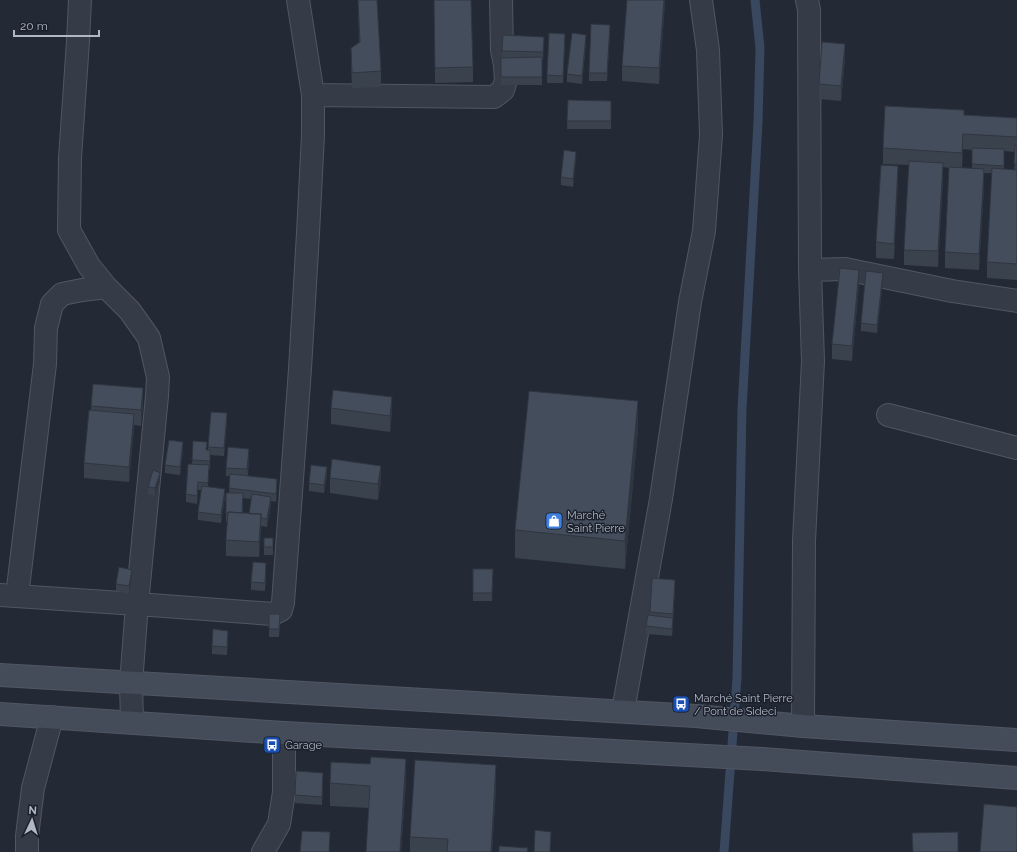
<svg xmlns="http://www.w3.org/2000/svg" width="1017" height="852" viewBox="0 0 1017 852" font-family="Raleway,sans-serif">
	<rect width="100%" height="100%" fill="#232a36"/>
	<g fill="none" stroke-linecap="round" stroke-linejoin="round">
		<path stroke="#39475f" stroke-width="9" d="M724,852L737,678L742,409L758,122L760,48L755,0"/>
		<defs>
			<path id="street" d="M80,0L78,41L70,158L69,230L89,266L106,287L130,311L149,338L158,377L157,396L137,604L131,684L132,722
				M313,95L494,97L503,90L506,80L505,65L502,50L501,0
				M810,270L845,269L952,291L1017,301
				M888,415L1017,448
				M0,595L137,604L273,614L281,610L283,603L300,369L308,233L313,135V95L298,0
				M17,596L45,364L46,328L52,304L62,294L82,290L106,287
				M623,711L661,499L690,302L704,231L711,135L708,50L701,0
				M803,726L804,541L813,361L810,270L809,10L807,0
				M27,852V836L33,788L52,717
				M263,852L279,824L284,792V733"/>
			<path id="secondary" d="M0,675L696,716L803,726L1017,740
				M0,714L284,733L762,759L1017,778"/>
		</defs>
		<use href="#street" stroke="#515762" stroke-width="24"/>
		<use href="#secondary" stroke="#515762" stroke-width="24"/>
		<use href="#street" stroke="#363c47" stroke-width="22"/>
		<use href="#secondary" stroke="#444c5a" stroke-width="22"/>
	</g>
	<path fill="#3a424e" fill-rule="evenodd" d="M358,0H377L381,71V87L352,88L351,63V48L359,42Z
		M434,0L473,67V82L435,83Z
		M665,0L659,84L622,81V66Z
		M610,32L607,81H589V73Z
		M544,37L543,60H542V85H501V58L502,57V51Z
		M565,42L563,83H547V75Z
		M586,43L582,84L567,82V74Z
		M845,59L841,101L819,99V84Z
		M568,100L611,101V129H567Z
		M964,115L1017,118V280L987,278V262L992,173H984V185L979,270L945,268V252L949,168L943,167V178L938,267L904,265V250L909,165L883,164V148ZM963,149L972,150V169L962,168ZM1004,151L1015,152L1014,170L1004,169Z
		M576,159L573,187L561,185V177Z
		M898,182L894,259L876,258V242Z
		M883,281L877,333L861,331V323Z
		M859,285L852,361L832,359V344Z
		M143,404L141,426L134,425L129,482L84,478V463L91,410V406Z
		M331,408L392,412L390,432L331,424Z
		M227,421L224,456L210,455V469H209L208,486L225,497L221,523L198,520V512L201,490H198L197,504L186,502V494L192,464L193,441L207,450H208V447Z
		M638,430L625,569L515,558V530Z
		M183,450L180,475L165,473V465Z
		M249,457L248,476L277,487L276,502L271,501V505L267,527L261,526L259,557L226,556V540L228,522H226V493H229L230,476H226V468ZM243,498L252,499L249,514L243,513Z
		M327,475L324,493L309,491V483Z
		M330,478L381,481L378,500L330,493Z
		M160,481L155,496L148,494V487Z
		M264,538H273V555H264Z
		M473,569H493L492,601H473Z
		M266,571L265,591L251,590V582Z
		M132,577L129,594L116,591V584Z
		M675,588L673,618V626L672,636L646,634V626L650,615V612Z
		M269,614L280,622L279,637H269Z
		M228,638L227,655L212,654V646Z
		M370,764L406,781L401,852H366L369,808L330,806V783Z
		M323,781L322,805L295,803V795Z
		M496,787L492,852H410V837Z"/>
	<path fill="#303640" d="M664,0H665V4L659,84V68Z
		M610,25V32L607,81V73Z
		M586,35V43L582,84V76Z
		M845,44V59L841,101V86Z
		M963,134V149L962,168V153Z
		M576,152V159L573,187V179Z
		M943,163V178L938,267V251Z
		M898,166V182L894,259V244Z
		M984,169V185L979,270V254Z
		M859,270V285L852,361V346Z
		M883,273V281L877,333V325Z
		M143,388V404L141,426V410Z
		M392,397V412L390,432V416Z
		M638,401V430L625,569V541Z
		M227,413V421L224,456V448Z
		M134,414V430L129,482V467Z
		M183,442V450L180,475V467Z
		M249,449V457L247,477V469Z
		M381,466V481L378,500V484Z
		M327,467V475L324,493V485Z
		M160,473V481L155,496V488Z
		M277,479V487L276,502V494Z
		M225,489V497L221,523V515Z
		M271,497V505L267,527V519Z
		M261,514V530L259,557V542Z
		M266,563V571L265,591V583Z
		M132,570V577L129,594V586Z
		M675,580V588L673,622V614Z
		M673,618V626L672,636V629Z
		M406,759V781L401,852H400Z
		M496,765V787L492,852H491Z
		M330,832V852H329Z"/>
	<path fill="#444d5b" stroke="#303640" d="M358,0H377L381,71L352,73L351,48L360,42Z
		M434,0H471L473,67L435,68Z
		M627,0H664L659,68L622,66Z
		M591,24L610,25L607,73H589Z
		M549,33L565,34L563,76L547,75Z
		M572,33L586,35L582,76L567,74Z
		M503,35L544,37L543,52L502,51Z
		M822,42L845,44L841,86L819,84Z
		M542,57V77H501V58Z
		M568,100L611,101V121H567Z
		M885,106L964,110V115L1017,118V137L963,134L962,153L883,148Z
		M1015,145H1017V164H1014Z
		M972,148L1004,149V166L972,164Z
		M564,150L576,152L573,179L561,177Z
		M909,161L943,163L938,251L904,250Z
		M881,165L898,166L894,244L876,242Z
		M949,167L984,169L979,254L945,252Z
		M992,168L1017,170V264L987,262Z
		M840,268L859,270L852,346L832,344Z
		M866,271L883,273L877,325L861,323Z
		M93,384L143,388L141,410L91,406Z
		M333,390L392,397L390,416L331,408Z
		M529,391L638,401L625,541L515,530Z
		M89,410L134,414L129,467L84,463Z
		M211,412L227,413L224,448L208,447Z
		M169,440L183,442L180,467L165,465Z
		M193,441L207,442L206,450H210V461L192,460Z
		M228,447L249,449L247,469L226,468Z
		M332,459L381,466L378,484L330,478Z
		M188,464L209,465L208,483L198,482L197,496L186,494Z
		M311,465L327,467L324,485L309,483Z
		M153,470L160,473L155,488L148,487Z
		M230,474L277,479L276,494L229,488Z
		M202,486L225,489L221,515L198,512Z
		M226,493H243L242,513L228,512V514H226Z
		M252,494L271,497L267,519L261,518V514H249Z
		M228,512L261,514L259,542L226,540Z
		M264,538H273V547H264Z
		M253,562L266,563L265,583L251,582Z
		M119,567L132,570L129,586L116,584Z
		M473,569H493L492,593H473Z
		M652,578L675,580L673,614L650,612Z
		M269,614H280L279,629H269Z
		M648,615L673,618L672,629L646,626Z
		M213,629L228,631L227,647L212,646Z
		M371,757L406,759L400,852H366L370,786L330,783L331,762L370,764Z
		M415,760L496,765L491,852H447L448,839L410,837Z
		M296,771L323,773L322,797L295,795Z
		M984,804L1017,807V852H980Z
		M535,830L551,832L550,852H534Z
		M302,831L330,832L329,852H300Z
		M958,832V852H913L912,833Z
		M499,846L528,848L527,852H499Z"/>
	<defs>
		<symbol id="shop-square" viewBox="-11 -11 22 22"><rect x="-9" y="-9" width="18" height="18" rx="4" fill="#3f7fe0" stroke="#1b212c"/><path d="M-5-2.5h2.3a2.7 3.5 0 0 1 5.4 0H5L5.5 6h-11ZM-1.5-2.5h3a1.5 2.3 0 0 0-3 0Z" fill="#fff"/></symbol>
		<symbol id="bus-square" viewBox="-11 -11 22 22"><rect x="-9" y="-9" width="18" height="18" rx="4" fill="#1a4fb4" stroke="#1b212c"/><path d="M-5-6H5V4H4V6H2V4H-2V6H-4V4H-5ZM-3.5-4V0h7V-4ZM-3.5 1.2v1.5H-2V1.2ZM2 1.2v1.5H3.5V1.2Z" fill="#fff"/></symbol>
	</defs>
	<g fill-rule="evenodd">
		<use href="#shop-square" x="544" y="511" width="20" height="20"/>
		<use href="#bus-square" x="671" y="694" width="20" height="20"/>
		<use href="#bus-square" x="262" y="735" width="20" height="20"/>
	</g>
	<g text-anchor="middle" stroke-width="3" stroke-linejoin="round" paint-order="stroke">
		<g font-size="11" fill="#b1b7c3" stroke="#1b212c" text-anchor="start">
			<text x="567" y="519">Marché<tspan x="567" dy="13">Saint Pierre</tspan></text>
			<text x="694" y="702">Marché Saint Pierre<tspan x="694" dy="13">/ Pont de Sideci</tspan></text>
			<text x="285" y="749">Garage</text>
		</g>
	</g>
	<g transform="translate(32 820) rotate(4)" stroke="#1b212c" stroke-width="3" paint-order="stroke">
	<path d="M0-3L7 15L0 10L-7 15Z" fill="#b1b7c3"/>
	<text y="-6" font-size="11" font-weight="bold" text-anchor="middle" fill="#b1b7c3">N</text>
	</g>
	<path d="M14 30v6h85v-6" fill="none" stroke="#b1b7c3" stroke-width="2"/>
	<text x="20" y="30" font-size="12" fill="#b1b7c3" stroke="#1b212c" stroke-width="3" paint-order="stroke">20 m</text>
</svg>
